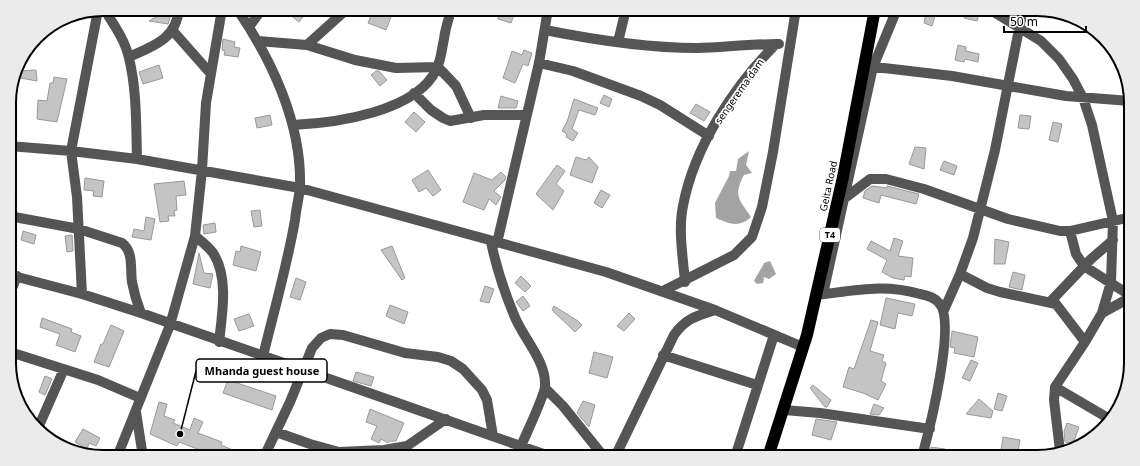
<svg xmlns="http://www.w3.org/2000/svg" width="1140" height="466" viewBox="0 0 1140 466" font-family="'Noto Sans',sans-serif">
	<rect width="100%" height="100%" fill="#fff"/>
	<path fill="#a3a3a3" d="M749,151L746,165L752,173L744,175C733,196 739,199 751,217C739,228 730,224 716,218L715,203L729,176L730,171H736L738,159Z
		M770,261L776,274L769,279L764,277L763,283L757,284L754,281C757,274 761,270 764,263Z"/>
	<path fill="#c4c4c4" stroke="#999" d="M292,9H309L299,22L289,14Z
		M374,9H394L386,30L368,23Z
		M927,9H937L932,26L924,23Z
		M966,9H980L977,21L964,18Z
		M500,11L514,15L511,23L498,19Z
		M163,13L171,15L168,24L149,21Z
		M223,39L235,42L234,47L240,48L238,57L224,55L225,51L222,50Z
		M958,45L966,47V51L979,54L978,62L965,59L964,62L955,60Z
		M524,50L532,53L528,66L523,64L515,83L503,78L512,51L522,55Z
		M159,65L163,78L143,84L139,72Z
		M36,70L37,81L15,77L16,71Z
		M376,71H379L387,80L380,86L371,75Z
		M54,77L67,79L57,122L37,119L38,100L47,101L50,83H53Z
		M604,95L612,99L609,107L600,103Z
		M501,96L518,101L516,108H498Z
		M574,99L598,108L595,115L579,110L572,129L578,133L573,141L566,137L567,134L562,131L567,122Z
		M696,104L710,112L704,121L690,113Z
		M414,112L425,122L416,132L405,122Z
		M270,115L272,125L257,128L255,118Z
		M1020,115L1031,116L1029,129L1018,128Z
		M1053,122L1062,124L1058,142L1049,140Z
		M915,147L926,148L924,169L909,164Z
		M576,157L586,160L589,157L598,167L592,183L570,175Z
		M944,161L957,166L954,175L940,170Z
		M557,165L565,171L556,184L564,191L553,210L536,194Z
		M428,170L441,190L433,196L426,188L419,192L412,180Z
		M501,172L506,177L505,180L494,191L501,197L496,205L489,199L484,210L463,202L474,173L492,180Z
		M85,178L104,181L102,197L93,196L94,191L84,190Z
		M184,181L186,195L176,196L177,210L174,211L175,216H168L169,221L160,222L154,184Z
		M872,186L887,188V186L919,194L916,204L881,195L879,203L863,198L865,191Z
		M601,190L610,195L602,208L594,203Z
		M260,210L262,226L254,227L251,211Z
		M146,217L155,219L151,240L132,237L134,229L144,231Z
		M215,223L216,232L204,234L203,225Z
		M23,231L36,235L34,244L21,240Z
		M72,235L73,251L67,252L65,236Z
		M894,238L903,241L898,256L913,258L911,277L905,276L904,280L893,278L882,272L887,260L867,249L871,241L890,251Z
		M995,239L1009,242L1005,264H994Z
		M241,246L261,252L256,271L233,265L236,251L240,252Z
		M392,246L405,278L402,280L381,250Z
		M199,253L204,273L213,274L210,288L193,284Z
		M1013,272L1025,275L1022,290L1009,287Z
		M521,276L531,286L525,292L515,283Z
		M296,278L306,282L300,300L290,297Z
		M485,286L494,289L489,303L480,301Z
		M523,296L530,306L523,311L516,302Z
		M886,298L915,304L912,316L898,313L895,329L880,325Z
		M390,305L408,312L404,324L386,316Z
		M554,306L578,321L582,325L575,332L552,310Z
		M629,313L635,319L624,331L617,326Z
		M249,314L254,326L239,331L234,319Z
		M42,318L72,329L71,332L81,336L75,352L56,345L60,334L40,327Z
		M871,320L878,322L870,351L884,355L882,361L886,363L881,381L886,384L878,400L863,393L843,387L849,367L854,369Z
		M111,325L124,331L109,367L94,362L101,344H103Z
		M952,331L978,337L974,357L954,353L955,348L950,347Z
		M594,352L613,357L607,378L589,373Z
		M971,360L978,363L970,381L962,378Z
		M356,372L374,377L371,386L353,381Z
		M45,376L52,379L45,395L39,392Z
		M228,380L276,396L272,410L223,393Z
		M813,385L831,400L827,407H825L810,388Z
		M998,393L1007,396L1002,411L994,409Z
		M979,399L993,411L991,418L966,414Z
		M583,401L595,405L589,427L577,413Z
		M159,402L167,404L164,416L175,420L173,423L190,430L194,418L203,422L198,433L222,442L221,445L249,457H218L179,442L177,446L150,434Z
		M874,404L884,408L879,415L870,414Z
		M370,409L404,423L396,441H390L388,443L381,439L379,443L371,439L377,426L366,422Z
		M816,419L837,422L831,440L812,435Z
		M1067,423L1079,427L1073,444L1065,442L1064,431Z
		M83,429L100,438L96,446L89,443L87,449L75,442Z
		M1003,437L1020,440L1017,457H1000Z
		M931,447L945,449L944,457H929Z"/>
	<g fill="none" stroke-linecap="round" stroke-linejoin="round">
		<path stroke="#555" stroke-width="10" d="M104,9C114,25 125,40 129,58C137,91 136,126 137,159
			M237,9C272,60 302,124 300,187C299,198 296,209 295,220C287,266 274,311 263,356
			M989,9L1041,41L1059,59L1073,79L1083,98L1092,125L1113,221L1111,282L1102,313L1085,342L1055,387L1054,400L1060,451
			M249,27L262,9
			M545,30C595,40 646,48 697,48C724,47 752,44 779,44
			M173,31L211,74
			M258,41L307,45L355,60L396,68L438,67L456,86L471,118
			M618,42L626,9
			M307,45L347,9
			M129,57C154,46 176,39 179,9
			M539,63L573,71L641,96L660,105L709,136
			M867,66L952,76L1066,96L1130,101
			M414,93L431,110L443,118L450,121L484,115H527
			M293,125C335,123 418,112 437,68C441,60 442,48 444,39C445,29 449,19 451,9
			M9,146L71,151L137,159L300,188L606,272L715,310L803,347
			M845,198L870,179H886L924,189L1008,219L1060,231H1070L1131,217
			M9,216L79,229L122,243C134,252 130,269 132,282C134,293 137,303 141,313
			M1070,231L1076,254L1084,266L1131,296
			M195,236C201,241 208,246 213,253C229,277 222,315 219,342
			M491,242C496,266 504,291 514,315C522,337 547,361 545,387C543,399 527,432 521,446
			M497,243L539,63L548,9
			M960,274L987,288L1000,292L1056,304L1085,342
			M10,275L82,294L141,313L552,457
			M685,282C683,257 678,230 683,206C694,147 734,86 776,44
			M663,291L734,255L752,237L762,207L773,152L796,9
			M10,294L17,276
			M82,294L77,197L71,151L98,10
			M823,294L873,67L897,9
			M818,295C854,290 885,284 920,294C926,295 935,298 939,303C957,321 929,431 922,457
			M1050,302L1091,259L1113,240
			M944,310L960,274L973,238L995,150L1023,9
			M1102,313L1131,297
			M10,352L98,380L140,398
			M663,355L757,385
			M1055,387L1108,418
			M545,388L563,406L604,457
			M784,410L820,413L930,429
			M136,412L143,457
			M38,428L64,369
			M276,432L310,444L339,452L384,450L407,446L446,419
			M407,446L408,457
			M117,457L170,325L195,236L202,170L206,103L222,9
			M264,457L290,402L312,348L321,338L330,334L343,335L405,353L438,357L451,361L463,369L482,390L487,400L493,436
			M615,457L674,335C685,319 696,316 715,310
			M735,457L774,335"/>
		<path stroke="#000" stroke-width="12" d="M768,457L807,335L843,177L875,9"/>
	</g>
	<g text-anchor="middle" stroke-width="3.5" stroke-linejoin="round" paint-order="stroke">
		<rect fill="#fff" stroke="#4c4c4c" stroke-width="1" x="820" y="228" width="20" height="14" rx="3"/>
		<g font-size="9" font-weight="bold" fill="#000">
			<text x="830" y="238">T4</text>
		</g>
		<g font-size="10" fill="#000" stroke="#fff">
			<text transform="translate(739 91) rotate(-55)" y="4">sengerema dam</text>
			<text transform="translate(828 186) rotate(-78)" y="4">Geita Road</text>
		</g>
	</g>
	<path d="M0 0H1140V466H0ZM103 16H1037A87 87 0 0 1 1124 103V363A87 87 0 0 1 1037 450H103A87 87 0 0 1 16 363V103A87 87 0 0 1 103 16Z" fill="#ebebeb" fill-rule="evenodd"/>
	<path fill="none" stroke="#000" stroke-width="2" d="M103 16H1037A87 87 0 0 1 1124 103V363A87 87 0 0 1 1037 450H103A87 87 0 0 1 16 363V103A87 87 0 0 1 103 16Z"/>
	<path fill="none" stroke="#000" stroke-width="1.5" d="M180 434L196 371"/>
	<circle fill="#000" stroke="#fff" stroke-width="1.5" cx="180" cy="434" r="4"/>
	<rect fill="#fff" stroke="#000" stroke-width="1.5" x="196" y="359" width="131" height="23" rx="4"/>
	<g font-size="11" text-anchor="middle" font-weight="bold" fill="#000">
		<text x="262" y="375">Mhanda guest house</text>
	</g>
	<path d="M1004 26v6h82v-6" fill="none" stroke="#000000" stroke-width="2"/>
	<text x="1010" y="26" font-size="12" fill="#000000" stroke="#ffffff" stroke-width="3" paint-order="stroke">50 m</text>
</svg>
